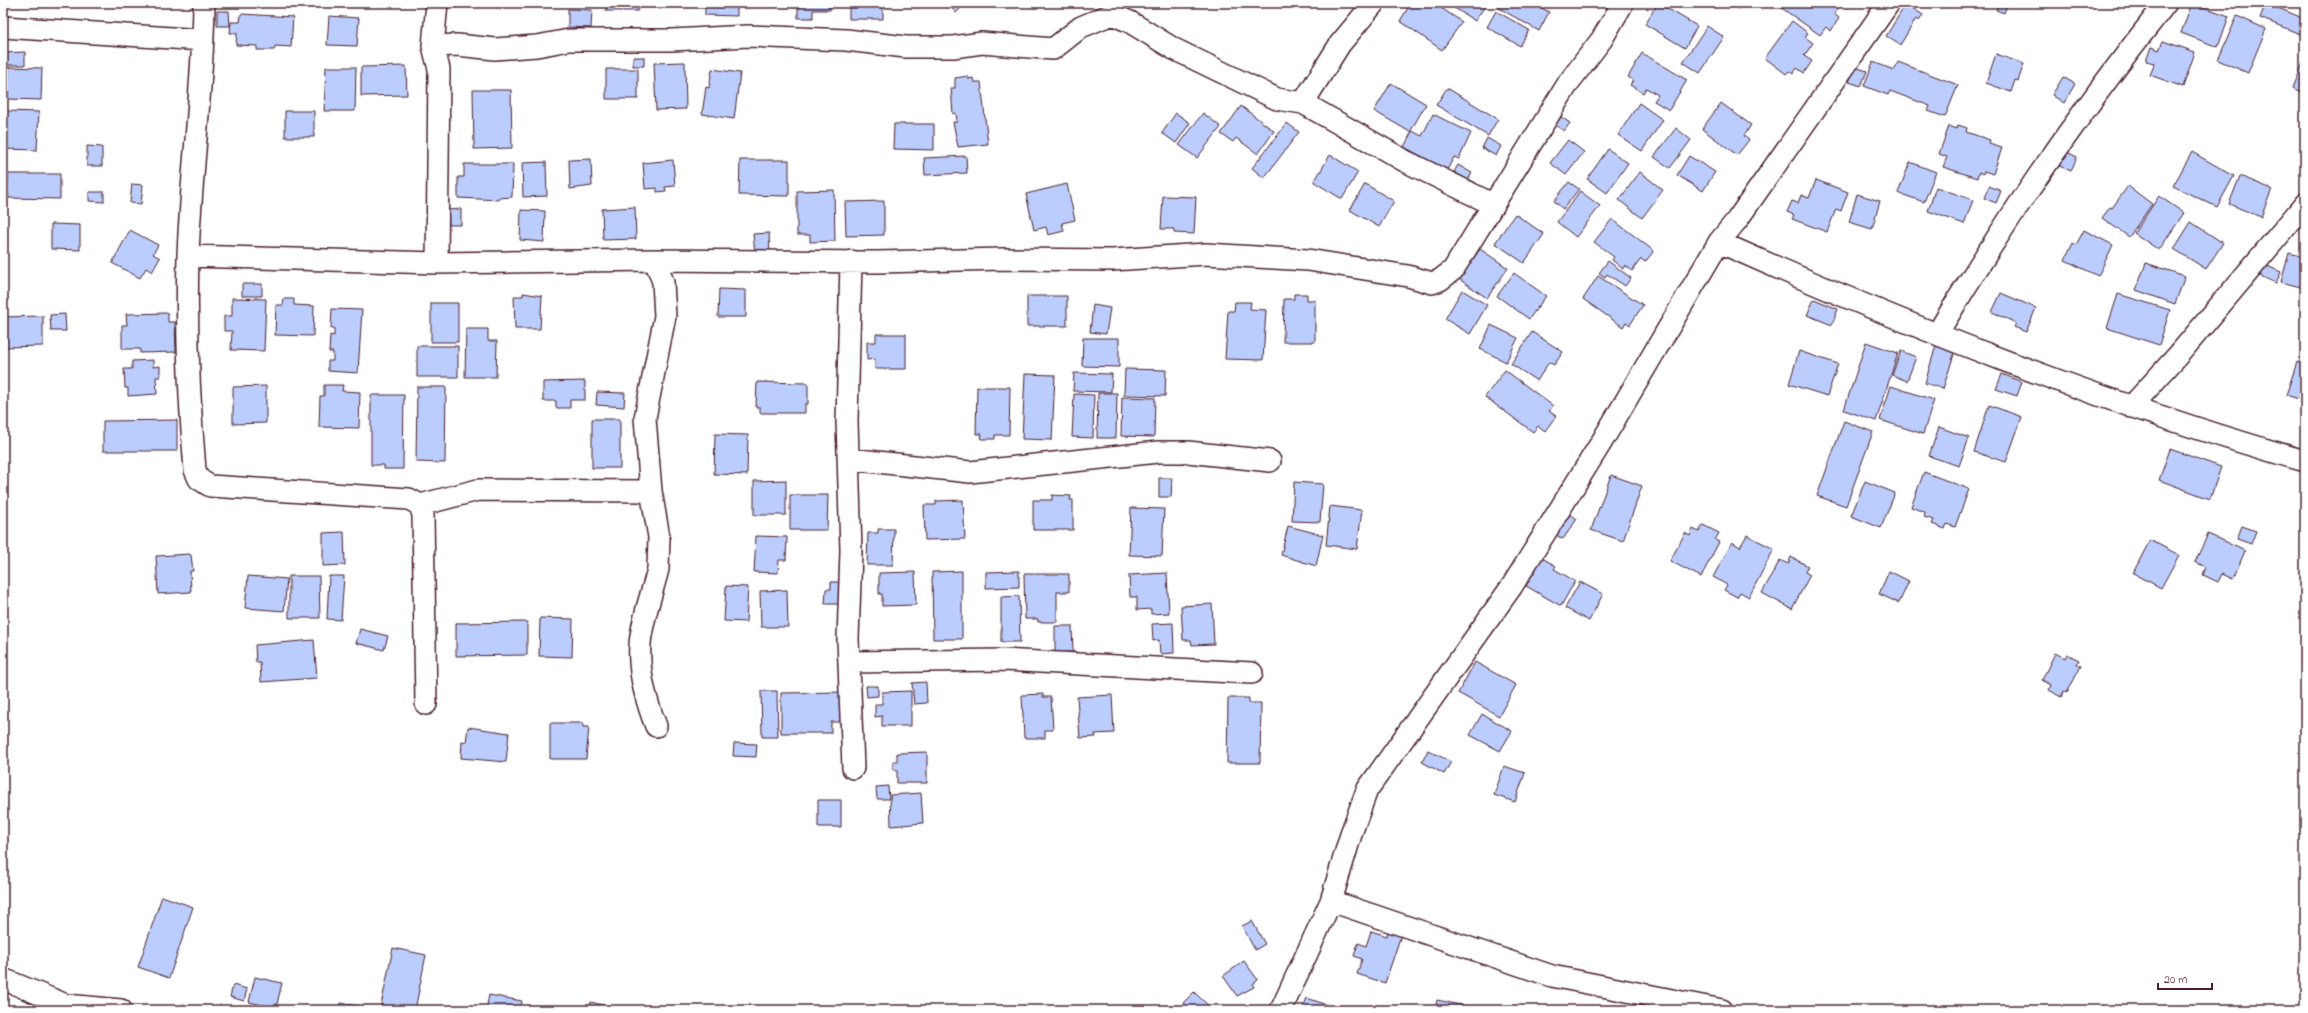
<svg xmlns="http://www.w3.org/2000/svg" width="2308" height="1013" viewBox="0 0 2308 1013" font-family="'Indie Flower',sans-serif">
	<rect width="100%" height="100%" fill="#fff"/>
	<filter id="ink" filterUnits="userSpaceOnUse"><feTurbulence type="fractalNoise" baseFrequency=".025" numOctaves="2"/><feDisplacementMap in="SourceGraphic" scale="8" xChannelSelector="R" yChannelSelector="G"/><feConvolveMatrix kernelMatrix="1 2 1 2 8 2 1 2 1" color-interpolation-filters="sRGB"/></filter>
	<g filter="url(#ink)">
		<path fill="#bbcdfd" stroke="#4a1f2b" d="M119,3H170V5H119Z
			M606,3H638V11H606Z
			M705,3H737V16L705,15Z
			M798,3H830V10H813V18H798Z
			M849,3H883V19H849Z
			M947,3H966L956,13Z
			M1405,3H1434L1462,22L1442,50L1400,21L1408,8L1403,5Z
			M1456,3H1487L1475,21L1453,7Z
			M1502,3H1533L1549,12L1539,31L1499,8Z
			M1658,3L1697,26L1685,48L1645,24Z
			M1729,3H1742L1739,9Z
			M1783,3H1833L1839,7L1834,14L1839,18L1831,31L1826,27L1820,35L1780,7Z
			M1999,3L2007,5L2004,13L1996,10Z
			M2192,3L2229,16L2218,47L2181,33Z
			M2266,3L2305,19V36L2260,18Z
			M1906,4L1923,15L1919,21L1916,19L1900,45L1886,36Z
			M568,9L592,10L591,28L568,27Z
			M217,11H229L230,26H217Z
			M1496,11L1529,30L1520,46L1487,27Z
			M241,14L293,17L291,47L275,46L274,50H257V46L236,45L237,33H230L231,22H240Z
			M329,16L359,18L357,46L327,45Z
			M2237,16L2266,29L2248,73L2218,60Z
			M1792,21L1808,33L1805,37L1813,43L1804,56L1812,61L1804,73L1797,68L1793,74L1789,71L1786,74L1765,58Z
			M1707,26L1724,37L1700,73L1683,62Z
			M2163,41L2195,52L2183,87L2150,75L2155,63L2146,61L2151,47L2159,50Z
			M25,52V65H3V53Z
			M1642,53L1687,80L1669,110L1654,101L1658,95L1646,88L1643,93L1630,85L1633,80L1628,77Z
			M1996,54L2024,64L2018,81L2015,80L2011,92L1986,83Z
			M633,57H644V66H633Z
			M2305,58V93L2293,88Z
			M685,62L686,109L656,110L654,63Z
			M1873,62L1894,70L1898,62L1958,85L1945,117L1928,111L1930,106L1890,91L1888,95L1864,86Z
			M406,66L407,95L361,96V67Z
			M9,67L42,68L41,100L8,99Z
			M326,67H356L355,111H324Z
			M1855,67L1867,71L1861,86L1849,82Z
			M606,69H638V99H606Z
			M712,69L740,73L734,119L702,114L706,87L709,88Z
			M968,76V79L973,78L974,82H981L988,144L958,147L953,122H957L956,113L953,114L951,88H955V78Z
			M2063,77L2075,84L2064,103L2052,95Z
			M1391,83L1426,104L1410,132L1374,111Z
			M1447,88L1498,119L1488,136L1436,105Z
			M473,90H511L512,148L474,149Z
			M1639,103L1663,120L1642,151L1618,135Z
			M1721,103L1751,125L1744,136L1749,140L1737,155L1702,129Z
			M1241,106L1274,131L1258,154L1236,138L1233,142L1221,134Z
			M6,111L39,112L37,150L5,149Z
			M285,111H314V137H285Z
			M1176,113L1190,123L1176,143L1162,133Z
			M1203,113L1221,127L1197,158L1179,145Z
			M1433,114L1471,133L1459,159L1454,157L1447,170L1404,147L1412,131L1422,136Z
			M1561,117L1570,123L1564,131L1555,125Z
			M1287,123L1299,132L1264,178L1252,168Z
			M894,124H934V150L893,149Z
			M1958,125L1967,128L1966,132L1990,140L1989,144L2002,148L1993,174L1984,171L1983,174L1979,172L1977,178L1943,167L1947,157L1939,154L1949,126L1957,129Z
			M1676,128L1691,140L1670,168L1654,157Z
			M1487,138L1501,146L1496,156L1482,148Z
			M1568,140L1584,152L1566,175L1550,163Z
			M87,146L102,147V166H87Z
			M1608,149L1628,163L1607,193L1587,179Z
			M2063,150L2077,157L2071,171L2057,165Z
			M2192,152L2234,176L2217,207L2173,186Z
			M1330,155L1358,172L1342,199L1314,182Z
			M966,156L967,173L925,175L924,158Z
			M1689,156L1715,172L1703,191L1677,175Z
			M591,159L592,186L570,189L569,160Z
			M673,160L675,186L665,187L666,191L657,192V188L645,189L643,163Z
			M740,160H789V196L739,195Z
			M546,162L547,196L523,197L522,163Z
			M1910,162L1936,172L1924,202L1898,193Z
			M464,164H513L512,197L499,198V200L458,198V177H464Z
			M1458,165L1472,173L1468,180L1454,172Z
			M1640,172L1663,190L1642,218L1619,200Z
			M8,174H60V199L8,198V193H3V183H8Z
			M2240,176L2272,189L2261,217L2229,204Z
			M1816,180L1848,192L1841,211L1836,209L1827,232L1792,219L1794,215L1787,212L1792,201L1798,203L1801,195L1809,198Z
			M1569,182L1579,189L1563,209L1554,201Z
			M132,184L143,185L141,204L130,203Z
			M1067,184L1075,220L1062,223L1064,231L1048,235L1046,227L1034,230L1026,194Z
			M1365,184L1394,201L1379,227L1350,210Z
			M1989,186L2001,191L1996,203L1984,198Z
			M2128,186L2152,204L2129,237L2102,218L2110,207L2112,208Z
			M1936,187L1973,200L1964,224L1928,211Z
			M834,190L835,241L810,242V235H797V191Z
			M1580,191L1600,206L1576,237L1557,222Z
			M89,192H104V202L89,201Z
			M1857,194L1880,201L1872,229L1849,222Z
			M1163,196L1196,197L1194,234L1174,233V229H1161Z
			M2159,196L2184,213L2159,250L2134,233Z
			M884,201V235L846,236L845,202Z
			M635,207L636,239L603,240L602,209Z
			M461,209V225H449L448,210Z
			M521,210L545,211L544,242L520,240Z
			M1515,214L1544,234L1524,263L1495,243Z
			M1612,219L1654,251L1645,262L1641,259L1632,271L1625,265L1623,269L1612,260L1614,257L1594,242Z
			M2191,222L2223,243L2206,269L2174,249Z
			M51,224L80,225V250L51,249Z
			M130,230L158,245L153,254L160,258L152,272L146,268L140,278L112,263Z
			M2084,230L2113,245L2098,276L2065,260L2073,243L2076,245Z
			M769,233L770,253L755,254L753,234Z
			M1480,249L1508,268L1487,298L1459,279Z
			M2289,253L2305,257V288L2281,282Z
			M1608,261L1631,278L1625,286L1607,274L1605,277L1599,273Z
			M2146,263L2185,276L2175,304L2136,290Z
			M2265,265L2281,272L2276,283L2260,276Z
			M1514,273L1546,296L1529,319L1497,296Z
			M1598,276L1643,305L1630,325L1626,322L1623,327L1583,299Z
			M242,284H262V296H242Z
			M719,289L746,290V317H718Z
			M1462,290L1487,305L1470,334L1445,319Z
			M523,293L542,296L540,329H515L514,296H523Z
			M2001,293L2036,308L2026,332L2014,327L2016,323L1992,312Z
			M1294,294H1307V300H1315V342H1283L1284,299H1294Z
			M2118,294L2170,310L2159,345L2107,328Z
			M1027,296H1067V326H1027Z
			M232,298L266,299L264,351L231,350L232,331H224V316H232Z
			M284,299H294V305L314,306L313,336L275,335L276,305H283Z
			M1814,299L1838,309L1832,325L1807,315Z
			M1235,302H1251L1250,309L1266,310L1263,360L1225,359L1228,311H1234Z
			M431,303H458V342H431Z
			M1093,305L1110,308L1106,334L1090,332Z
			M332,309L362,310L358,373L328,371V361H333V352H329L330,335L334,336V328H331Z
			M168,313V322H175L176,352L140,353V349H122V325H127L126,314Z
			M65,314L66,331H51L50,315Z
			M43,316V346L3,347V317Z
			M1491,325L1518,338L1506,362L1480,349Z
			M466,329H488V341H497L496,377H465Z
			M1532,332L1563,352L1554,365L1549,362L1537,381L1511,364Z
			M876,334H906V369H875V359L867,360V342H876Z
			M1083,338H1119V367L1082,366Z
			M1866,342L1898,353L1876,421L1844,410Z
			M1936,345L1955,351L1943,389L1925,383Z
			M417,346H458V377H417Z
			M1799,351L1838,364L1827,396L1789,384Z
			M1901,351L1916,357L1907,381L1892,375Z
			M153,360V367L160,366V377H156L157,394L128,396V388H125L124,369H132V361Z
			M2297,362L2305,365V401L2286,395Z
			M1125,369L1166,370L1165,396L1124,395Z
			M1505,370L1553,406L1549,411L1556,416L1545,431L1538,426L1533,432L1485,397Z
			M1074,373L1112,374L1111,392L1073,391Z
			M1025,374L1055,375L1052,440L1022,439Z
			M2002,374L2022,382L2017,396L1996,389Z
			M585,381V400H570V408H556V401H543V382Z
			M757,382L808,383V404H805V413H760V407H756Z
			M324,385H343L342,391L360,392L359,428L319,427L320,396H324Z
			M266,386V423L233,424V387Z
			M1891,386L1934,400L1923,434L1880,420Z
			M417,387H446L445,463L416,462Z
			M977,387H1010L1009,435H995V439H981L982,434H976Z
			M597,392L625,393L624,407L596,405Z
			M1098,393H1117L1116,438H1097Z
			M1074,394L1094,395L1093,438L1072,437Z
			M371,395H404L403,469H384V465H371Z
			M1122,397L1155,398L1154,437L1121,436Z
			M1989,405L2022,417L2006,462L1974,452Z
			M592,419H620V468H592Z
			M177,420V451H103V421Z
			M1844,421L1873,432L1846,506L1817,496Z
			M1939,427L1969,438L1959,466L1929,456Z
			M715,434L748,435L747,475L714,474Z
			M2170,449L2221,467L2210,499L2159,480Z
			M1924,472L1969,489L1955,527L1947,524L1945,529L1932,524L1934,520L1924,517L1925,512L1911,507Z
			M1611,475L1642,486L1623,541L1591,530Z
			M1159,478H1172L1171,497H1159Z
			M786,480V515H754V481Z
			M1865,481L1895,493L1881,528L1851,516Z
			M1294,482L1323,484L1320,522L1292,521Z
			M790,495H828L827,530H790Z
			M1052,495L1071,496L1070,500H1073V530H1033V500H1052Z
			M963,500L965,539L925,540L924,505H936V501Z
			M1330,506L1362,510L1357,549L1326,545Z
			M1131,508L1164,509L1162,556L1129,555Z
			M1570,514L1577,519L1563,539L1556,535Z
			M1703,525L1719,533L1715,540L1719,542L1701,577L1670,561L1685,533L1690,536L1693,529L1699,532Z
			M1288,526L1323,535L1316,566L1281,555Z
			M2242,526L2256,531L2251,544L2237,539Z
			M878,529H894L893,565H867L868,533H878Z
			M344,532L345,565L323,566V533Z
			M2208,534L2245,551L2233,579L2222,574L2218,582L2203,575L2206,567L2195,562Z
			M1747,535L1774,549L1749,597L1740,592L1737,597L1724,590L1727,585L1713,577L1732,542L1740,547Z
			M756,536L787,537L786,560H779L778,573L754,572Z
			M2150,540L2179,555L2161,588L2133,573Z
			M189,554L191,555L193,571H190L191,592L158,594L156,556Z
			M1791,557L1808,566L1805,572L1810,575L1792,609L1762,593L1780,560L1788,564Z
			M1542,558L1556,566L1554,569L1575,581L1561,606L1526,586Z
			M962,571V639H933L932,572Z
			M1019,571V587L986,588V572Z
			M1889,571L1909,581L1899,603L1879,594Z
			M915,572L916,605L882,606V594H879V573Z
			M1167,573L1169,613L1151,614V609L1137,610V597H1130L1129,575Z
			M1024,574H1069V592H1057V622H1038V619H1025Z
			M248,576L287,579L284,611L245,608Z
			M289,576H319L320,618H289Z
			M329,576H344L341,620L327,619Z
			M831,582H841L840,604H825L826,589H831Z
			M1580,582L1603,594L1589,621L1565,608Z
			M726,586L748,587L746,622L724,621Z
			M787,590L788,627H761L760,591Z
			M1019,596L1020,642H1001V597Z
			M1212,604L1214,644L1192,645L1191,640H1183L1181,606Z
			M540,618L573,619L572,657L539,656Z
			M527,622V655L456,656V623Z
			M1173,623L1174,653L1160,654L1159,640L1153,641L1152,624Z
			M1055,626H1072L1073,652H1055Z
			M360,629L388,636L384,650L356,643Z
			M314,640L317,678L261,682L260,662H256L255,645Z
			M2055,653L2065,658L2067,654L2079,660L2077,664L2081,666L2067,693L2064,691L2061,697L2049,690L2051,685L2042,680Z
			M1475,662L1516,685L1499,716L1458,693Z
			M926,682L927,703L914,704L912,683Z
			M866,686H878V696L867,697Z
			M761,691H777L778,737H762Z
			M911,691V726H882V716L875,717V704H882V692Z
			M842,692V722H831V733H781V693Z
			M1043,694V697H1051L1053,730H1045V738H1024L1022,695Z
			M1112,695L1114,733L1095,734L1096,737L1080,738L1077,697Z
			M1228,698H1249V703H1261L1260,763H1227Z
			M1482,714L1512,731L1500,751L1470,735Z
			M550,723H583V727H589L586,759H550Z
			M468,727L509,733L506,762L461,758L462,741L466,742Z
			M734,743L757,744L756,757L733,756Z
			M1428,750L1451,762L1444,774L1422,762Z
			M927,752V783H897V770H893V761H897V753Z
			M1504,766L1525,773L1515,802L1494,795Z
			M888,786L889,799H877L876,787Z
			M921,793L923,823L891,826L890,795Z
			M818,800H841V827H818Z
			M162,896L193,907L169,978L138,967Z
			M1252,921L1265,944L1255,950L1242,926Z
			M1371,931L1387,936L1388,931L1401,935L1385,983L1357,974L1362,959L1354,956L1358,943L1366,946Z
			M393,948L426,955L415,1010H380Z
			M1244,961L1258,980L1253,984L1254,987L1237,996L1223,976Z
			M255,977L282,983L276,1008L249,1002Z
			M233,985L247,989L244,1001L230,997Z
			M1194,992L1213,1010H1191L1183,1003Z
			M489,995L522,1001L520,1010H486Z
			M1307,998L1327,1005L1325,1010H1302Z
			M1437,1000L1470,1007V1010H1435Z
			M591,1002L622,1010H589Z
			M341,1003L370,1008V1010H340Z"/>
		<g fill="none" stroke-linecap="round" stroke-linejoin="round">
			<defs>
				<path id="minor" d="M204,3C203,88 191,172 188,256C186,328 189,399 195,470L199,479L210,486L409,499L420,505L423,515L426,704
					M1112,14L1130,22L1174,49L1277,99L1303,103L1405,161L1494,205
					M3,27L203,40
					M433,46L457,45L495,49L537,46L569,40H672L748,36L846,40L906,47H953L982,43L1053,49L1081,27L1112,14
					M1303,103L1340,44L1374,3
					M1719,242C1910,327 2104,404 2305,461
					M188,256L437,263L655,260L878,262L1003,259L1112,260L1206,254L1308,260L1408,276L1432,283L1440,280L1453,270L1569,82L1602,39L1623,3
					M655,260L663,282L665,316L645,418L651,491L659,537L658,569C652,594 642,619 640,644C638,672 646,701 656,726
					M851,261L847,421L851,551L848,639L853,768
					M437,263L439,69L433,46L437,3
					M1937,334C2006,218 2082,109 2166,3
					M2131,407L2180,353L2305,204
					M849,459L970,472L1158,452H1188L1270,461
					M420,505L478,490L651,491
					M849,662L1003,660L1252,673
					M1331,901L1552,976L1722,1010
					M3,979L66,1005L121,1010
					M1281,1010L1331,901L1352,831L1367,790L1512,586L1601,443L1719,242L1737,220L1889,3"/>
			</defs>
			<use href="#minor" stroke="#4a1f2b" stroke-width="24"/>
			<use href="#minor" stroke="#fff" stroke-width="21"/>
		</g>
	</g>
	<rect width="2308" height="1013" fill="none" stroke="#fff" stroke-width="16"/>
	<rect x="8" y="8" width="2292" height="997" fill="none" stroke="#4a1f2b" stroke-width="1.5" filter="url(#ink)"/>
	<path d="M2158 983v6h54v-6" fill="none" stroke="#4a1f2b" stroke-width="2"/>
	<text x="2164" y="983" font-size="12" fill="#4a1f2b" stroke="#ffffff" stroke-width="3" paint-order="stroke">20 m</text>
</svg>
